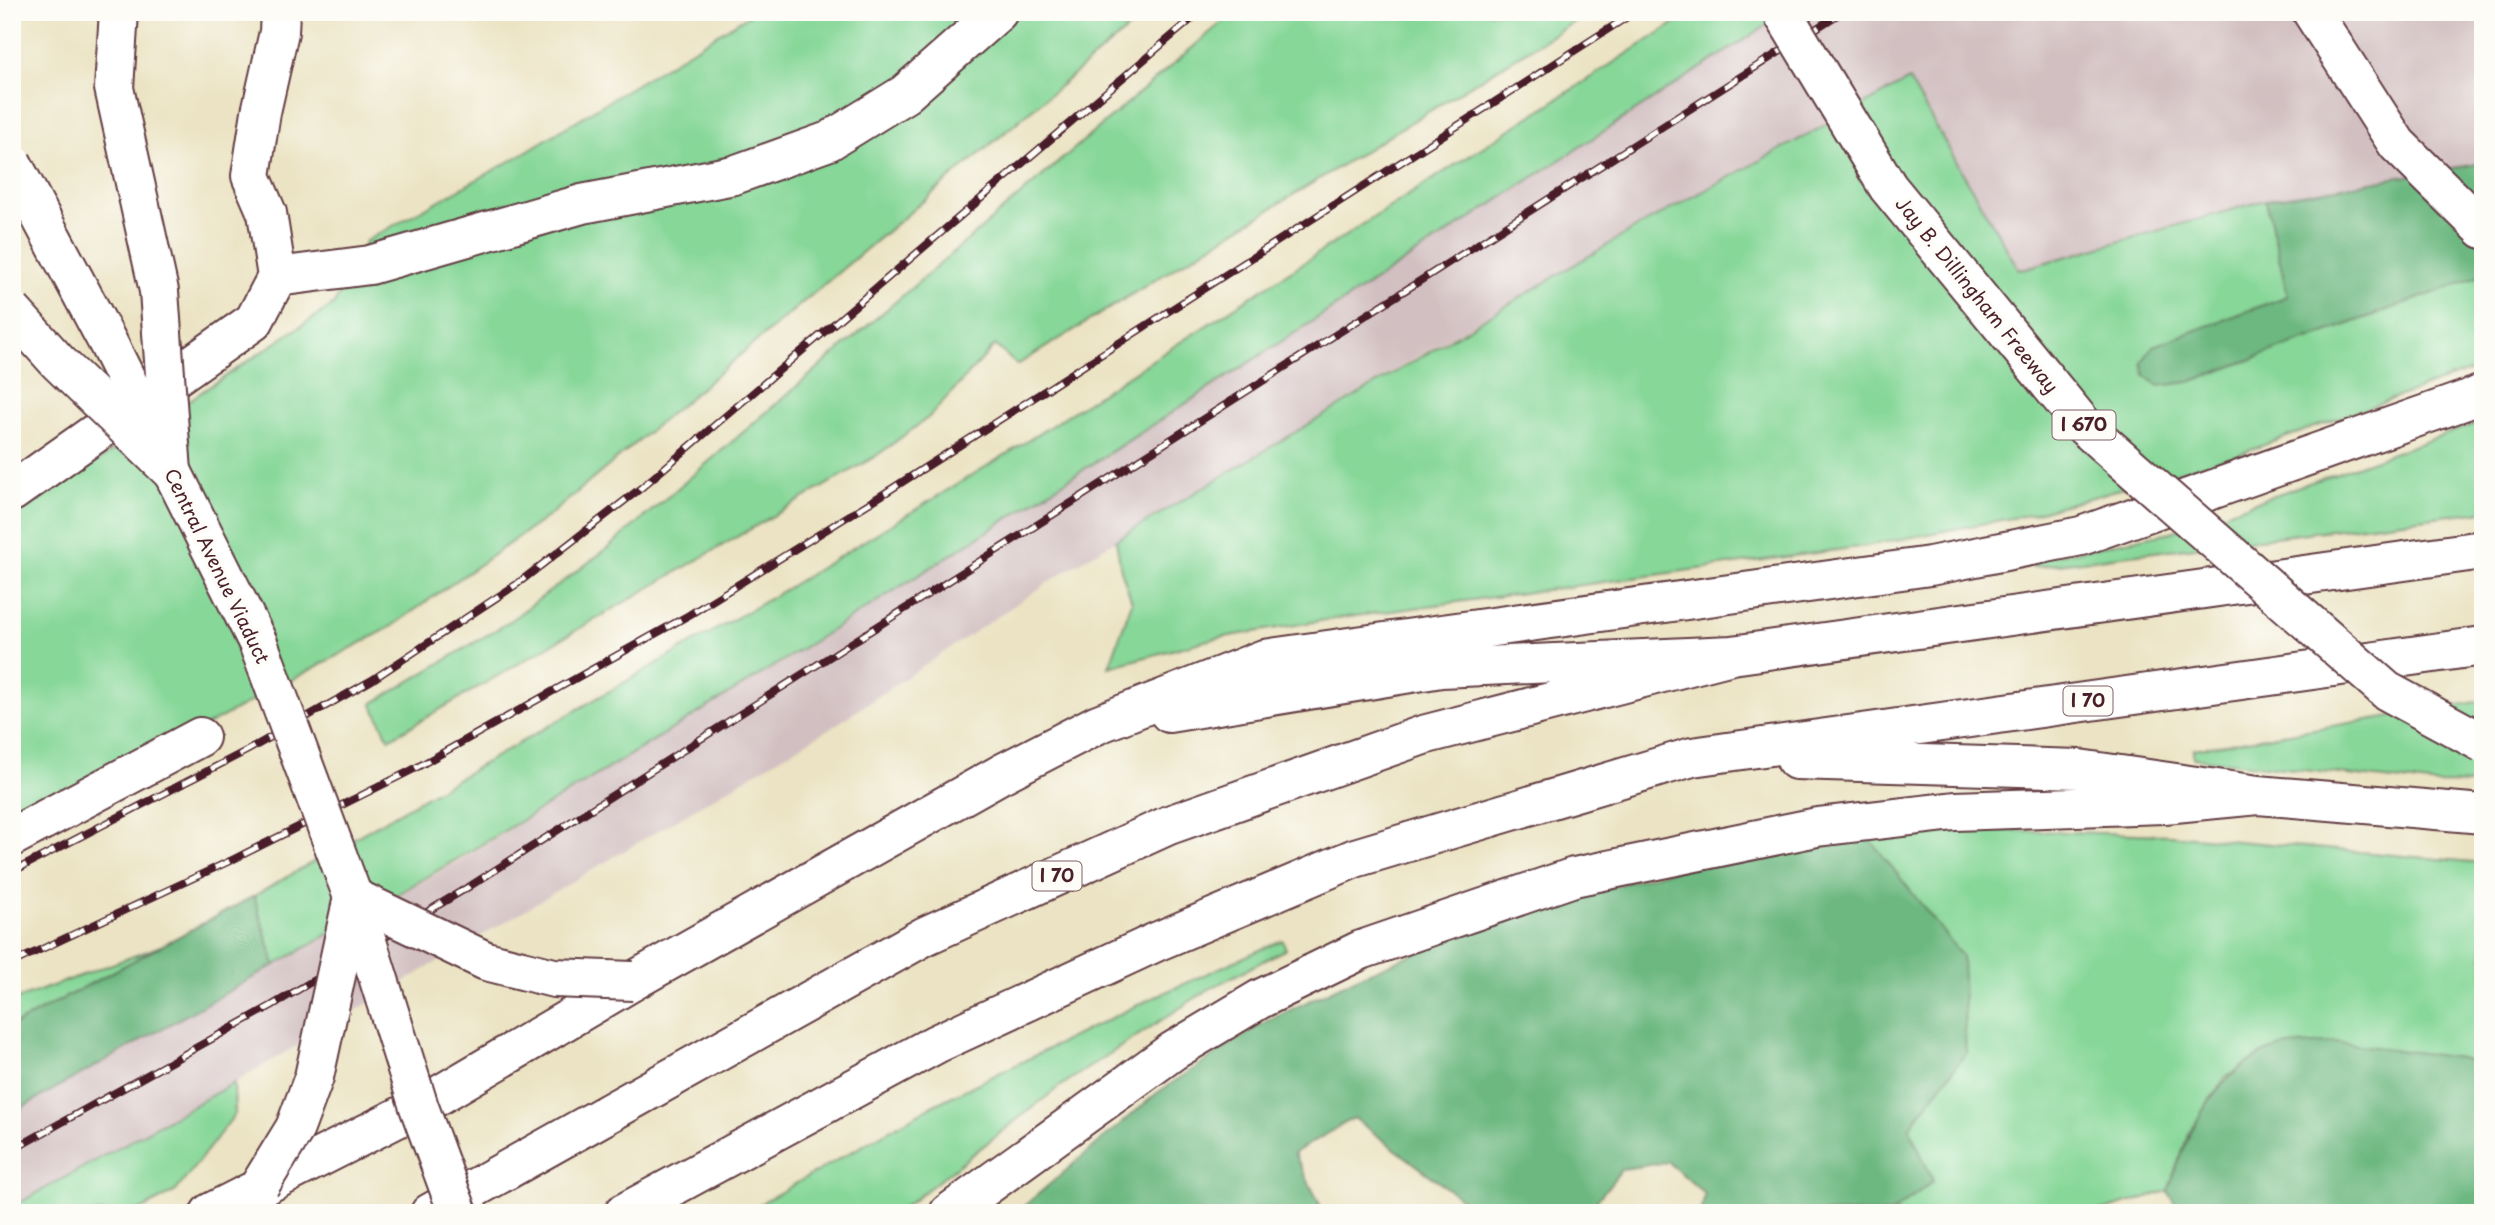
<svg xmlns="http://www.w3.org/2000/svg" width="2495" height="1225" viewBox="0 0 2495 1225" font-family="'Playpen Sans',sans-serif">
	<rect width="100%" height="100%" fill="#fdfcf7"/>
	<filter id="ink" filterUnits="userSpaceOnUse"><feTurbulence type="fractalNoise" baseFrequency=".0143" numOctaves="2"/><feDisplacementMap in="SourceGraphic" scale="14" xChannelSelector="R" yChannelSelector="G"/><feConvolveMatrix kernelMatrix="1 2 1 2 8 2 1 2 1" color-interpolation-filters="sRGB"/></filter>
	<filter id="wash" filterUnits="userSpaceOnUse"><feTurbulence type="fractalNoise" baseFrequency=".00686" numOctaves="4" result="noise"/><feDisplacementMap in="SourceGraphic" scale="28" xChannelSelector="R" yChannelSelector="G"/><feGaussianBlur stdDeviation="1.57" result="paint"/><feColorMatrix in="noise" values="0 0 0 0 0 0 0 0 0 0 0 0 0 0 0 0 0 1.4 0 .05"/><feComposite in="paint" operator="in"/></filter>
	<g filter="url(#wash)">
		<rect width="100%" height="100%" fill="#ebe3c3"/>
		<path fill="#d2bfc1" d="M1787,12H2483V163L2266,200L2019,270L1908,81L1639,226L1417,357L1067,570L837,724L234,1083L12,1207V1113L460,860L789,658Z"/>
		<path fill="#86d798" stroke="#687b62" stroke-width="2" d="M754,12H1148L550,515L389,628L12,829V518L334,304L366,241L514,159Z
			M1234,12H1590L1017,365L995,345L929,417L876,456L389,739L372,704L507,623L608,548Z
			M1692,12H1787C1287,336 792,670 275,965L254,896L776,595L1018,447Z
			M1909,80L2019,270L2266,200L2288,296L2154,346L2189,382L2483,275V366L2234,456L2033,514L1866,546L1319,621L1212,639L1109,667L1132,602L1121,570L1116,540L1639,226Z
			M2483,421V511L2033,567V560L2171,532Z
			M2483,701V785L2430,784L2193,758V749Z
			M1966,829L2170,835L2483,863V1065L2460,1058L2269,1051L2225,1078L2188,1135L2168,1191L2095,1213H1891L1933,1181L1909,1128L1966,1053L1869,838Z
			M1282,940L1286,949L1209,989L1059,1087L897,1213H744L934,1105L1148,1000Z
			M161,946L12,1026V1001Z
			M234,1083L235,1114L176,1191L135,1213H12V1207Z"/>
		<path fill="#6cb880" stroke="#5b6c56" stroke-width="2" d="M2483,163V275L2189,382L2159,386L2145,375L2142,362L2153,346L2288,296L2266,200Z
			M1869,838L1962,956L1966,1053L1909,1128L1933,1181L1891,1213H1701L1705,1194L1668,1162L1622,1169L1587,1213H1480L1354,1118L1294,1153L1324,1213H1016L1157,1093L1265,1022L1363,975L1477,927L1597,891L1692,865Z
			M254,896L275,965L12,1113V1026Z
			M2336,1042L2460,1058L2483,1065V1213H2180L2168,1191C2188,1134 2208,1079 2267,1052C2286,1043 2316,1045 2336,1042Z"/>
	</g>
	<g filter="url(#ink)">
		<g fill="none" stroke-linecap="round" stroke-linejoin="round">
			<defs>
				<path id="minor" d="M277,277L370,265L582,204L734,175L829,141L905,94L998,12
					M12,492L254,321L277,277L267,213L251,176L261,112L279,32L280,12
					M12,837L200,737"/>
				<path id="highway" d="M2312,12L2397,144L2483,229
					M1169,713L1441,668L1732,655L2483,550
					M1796,760L2079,769L2258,795L2483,814
					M210,1213L419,1107L633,981L1001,774L1098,724L1264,659L1930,566L2081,536L2483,394
					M430,1213L925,936L1169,825L1423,735L1732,655
					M624,1213L936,1044L1156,942L1355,858L1692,757L2483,646
					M949,1213L1173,1051L1260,999L1361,950L1574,877L1817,827L1955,811L2164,804L2258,795"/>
			</defs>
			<use href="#minor" stroke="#623c42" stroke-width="42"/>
			<use href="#highway" stroke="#623c42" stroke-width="42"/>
			<use href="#minor" stroke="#fff" stroke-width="38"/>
			<use href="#highway" stroke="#fff" stroke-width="38"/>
			<defs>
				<path id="rail" d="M12,872L248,750L372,680L517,584L641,488L1200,12
					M12,963L234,859L412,770L689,615L882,495L1635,12
					M12,1150L271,1006L470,886L1842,12"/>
			</defs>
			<use href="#rail" stroke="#4a1f2b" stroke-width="8"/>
			<use href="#rail" stroke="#fdfcf7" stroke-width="5" stroke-dasharray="16" stroke-linecap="butt"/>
			<defs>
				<path id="major-bridge" d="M12,163L108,343L258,643L353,897L419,1107L458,1213"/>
				<path id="highway-bridge" d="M119,12L114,88L159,291L172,472
					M1782,12L1888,187L2085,427L2387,691L2483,743
					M12,311L58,362L172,472
					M260,1185L295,1128L314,1077L353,897L486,961L554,978L633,981"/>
			</defs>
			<use href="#major-bridge" stroke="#623c42" stroke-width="42" stroke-linecap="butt"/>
			<use href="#highway-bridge" stroke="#623c42" stroke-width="42" stroke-linecap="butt"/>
			<use href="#major-bridge" stroke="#fff" stroke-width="38"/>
			<use href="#highway-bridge" stroke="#fff" stroke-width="38"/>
		</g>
	</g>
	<g text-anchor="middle" stroke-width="7" stroke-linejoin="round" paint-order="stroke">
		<g fill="#fdfcf7" stroke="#806168" stroke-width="2">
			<rect x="2052.5" y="410.5" width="63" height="29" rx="5"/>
			<rect x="2063.5" y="686.5" width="49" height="29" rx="5"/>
			<rect x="1032.5" y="861.5" width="49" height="29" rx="5"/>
		</g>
		<g font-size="18" font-weight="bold" fill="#4a1f2b">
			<text x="2084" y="431">I 670</text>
			<text x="2088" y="707">I 70</text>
			<text x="1057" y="882">I 70</text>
		</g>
		<g font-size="19" fill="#4a1f2b" stroke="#fdfcf7">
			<text transform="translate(1977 295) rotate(51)" y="7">Jay B. Dillingham Freeway</text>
			<text transform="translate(217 566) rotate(64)" y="7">Central Avenue Viaduct</text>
		</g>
	</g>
	<rect width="2495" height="1225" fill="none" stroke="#fdfcf7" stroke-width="42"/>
</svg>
